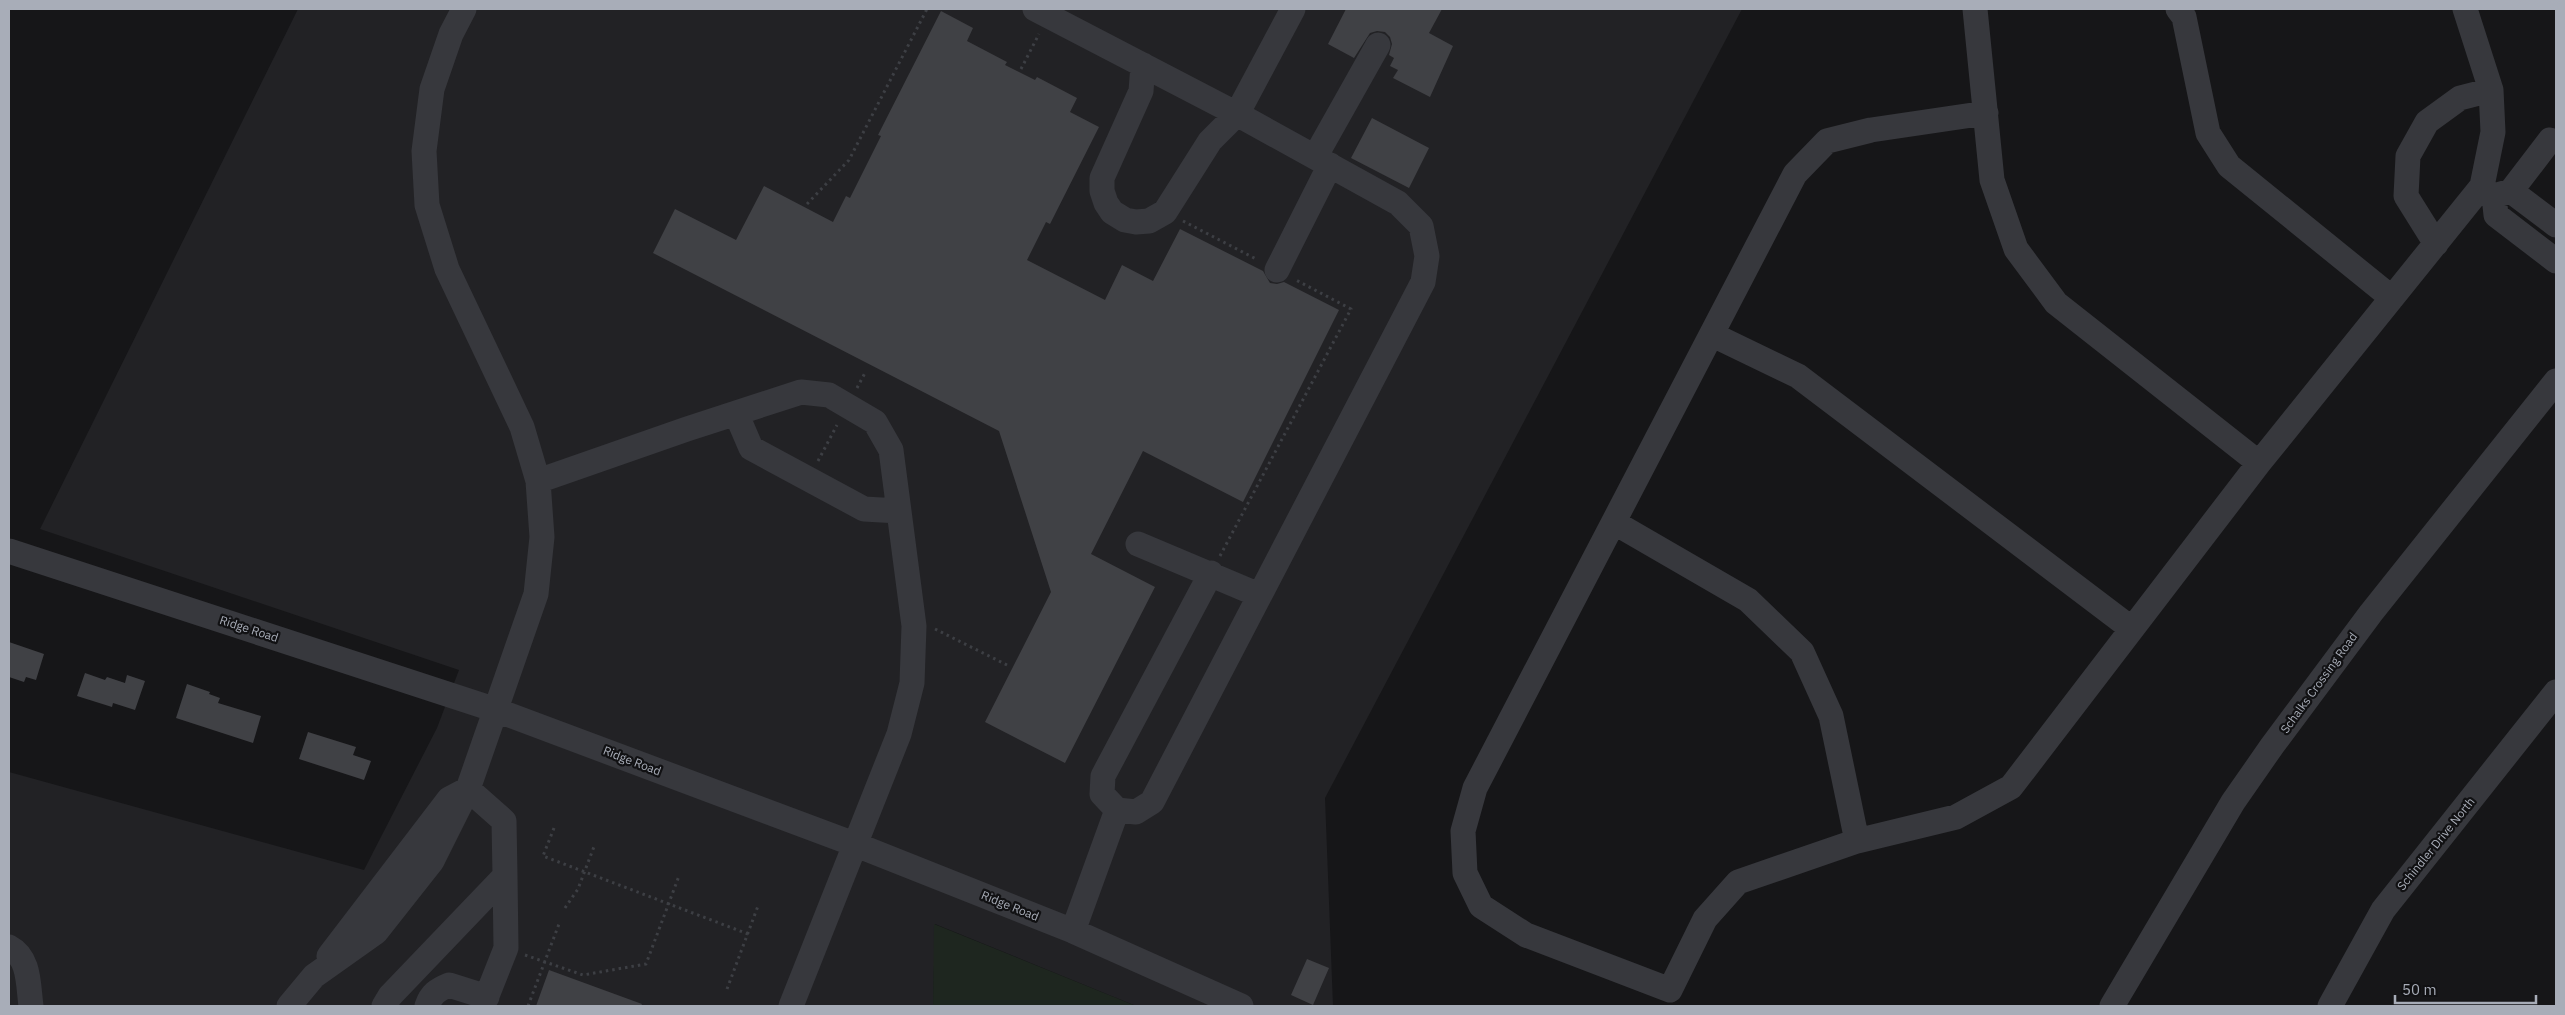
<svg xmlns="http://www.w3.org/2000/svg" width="2565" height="1015" viewBox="0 0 2565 1015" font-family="'IBM Plex Sans',sans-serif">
	<rect width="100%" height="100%" fill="#161618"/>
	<path fill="#222225" d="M298,9H1742L1325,798L1333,1006H1136L935,924L933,1006H9V772L364,870L437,728L459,670L40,529Z"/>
	<path fill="#1e261f" d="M934,924L1136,1006H933Z"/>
	<path fill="#404145" d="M1346,9H1442L1429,33L1453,46L1430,97L1393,78L1398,70L1390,66L1394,58L1389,55L1392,44L1390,37L1385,32L1377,31L1370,33L1354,58L1328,44Z
		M941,11L973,28L967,41L1007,62L1005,65L1035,80L1037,77L1077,98L1070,112L1099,127L1050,224L1046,222L1027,260L1105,300L1122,265L1153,281L1180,229L1263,271L1270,283L1277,284L1284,282L1339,310L1243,502L1143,451L1091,554L1155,587L1065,763L985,722L1051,592L999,431L653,253L675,209L736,240L764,186L833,222L846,196L850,198L881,136L878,135Z
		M1372,118L1429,148L1409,188L1351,158Z
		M9,642L44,654L36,680L26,677L24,682L9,677Z
		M85,673L105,680L107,677L125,683L127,675L145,681L135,710L113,703L112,707L77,696Z
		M187,684L210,692L209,694L220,698L218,703L261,716L253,743L176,718Z
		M308,732L356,747L353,755L371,761L364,780L299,759Z
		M1307,959L1329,968L1313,1005L1291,995Z
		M549,970L642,1004L641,1006H536Z"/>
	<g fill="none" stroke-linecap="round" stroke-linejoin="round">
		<path stroke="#3d3f44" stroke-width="3" stroke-dasharray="2.5 4" stroke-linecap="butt" d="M1021,69L1039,34
			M807,204L849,160L927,9
			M1183,221L1258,260
			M857,388L866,371
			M818,461L837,425
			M1220,556L1351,309L1294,279
			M935,629L1009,666
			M554,828L543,856L748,934
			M565,908L578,889L595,844
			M525,955L583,975L646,964L679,876
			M727,989L758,906
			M528,1006L559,924"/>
		<path stroke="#37383d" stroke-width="25" d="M1035,9L1237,114L1398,203L1421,226L1427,256L1423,282L1152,802L1136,812L1117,810L1073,931
			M1975,9L1992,180L2016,249L2056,303L2259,463L2482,186L2493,132L2491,90L2465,9
			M2178,9L2184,17L2208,133L2229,166L2392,298
			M1143,65L1141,91L1102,178V191L1106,203L1112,212L1125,220L1136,222L1149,221L1165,212L1210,141L1237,114L1293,9
			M1986,113L1871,130L1827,141L1795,174L1475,788L1463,831L1465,873L1481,906L1526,935L1670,990L1705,919L1738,882L1857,841L1956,817L2011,787L2259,463
			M1315,157L1378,45
			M2511,191L2550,140
			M2556,225L2511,191L2494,196L2496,215L2556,261
			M2436,244L2406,196L2408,156L2427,122L2460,98L2491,90
			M1277,270L1330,165
			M1713,335L1798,376L2132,629
			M736,413L751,448L864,509L899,511
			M538,481L687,429L801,392L829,395L875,422L891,450L914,626L912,683L899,734L791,1006
			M1615,523L1748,600L1802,652L1831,716L1857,841
			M1138,544L1259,595
			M9,551L496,710L854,844L1073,931L1241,1006
			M1117,810L1102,794L1103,776L1211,573
			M9,947C30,958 28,984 31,1006
			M329,956L449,799L468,789L504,821L505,876L390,996L384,1006
			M289,1006L314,976L376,932L432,861L468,789L536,594L542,537L538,481L522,427L447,269L427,205L424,151L432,89L451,34L464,9
			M427,1006C431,994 437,990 449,985L487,997
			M483,1006L506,948L505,876
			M2112,1006L2233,802L2272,746L2371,613L2556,381
			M2330,1006L2383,910L2556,692"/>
	</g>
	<g text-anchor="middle" stroke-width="4.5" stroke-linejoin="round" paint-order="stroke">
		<g font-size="12" fill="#a8adb8" stroke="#111113">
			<text transform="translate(249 629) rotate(18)" y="4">Ridge Road</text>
			<text transform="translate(2319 683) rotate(-54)" y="4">Schalks Crossing Road</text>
			<text transform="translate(632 761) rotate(21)" y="4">Ridge Road</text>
			<text transform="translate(2436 844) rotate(-51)" y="4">Schindler Drive North</text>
			<text transform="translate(1010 906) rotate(22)" y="4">Ridge Road</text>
		</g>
	</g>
	<rect width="2565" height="1015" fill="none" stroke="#a8adb8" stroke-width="20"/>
	<path d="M2395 995v8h141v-8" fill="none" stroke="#a8adb8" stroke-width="2.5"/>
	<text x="2402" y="995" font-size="15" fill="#a8adb8" stroke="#111113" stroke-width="4" paint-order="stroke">50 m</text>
</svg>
